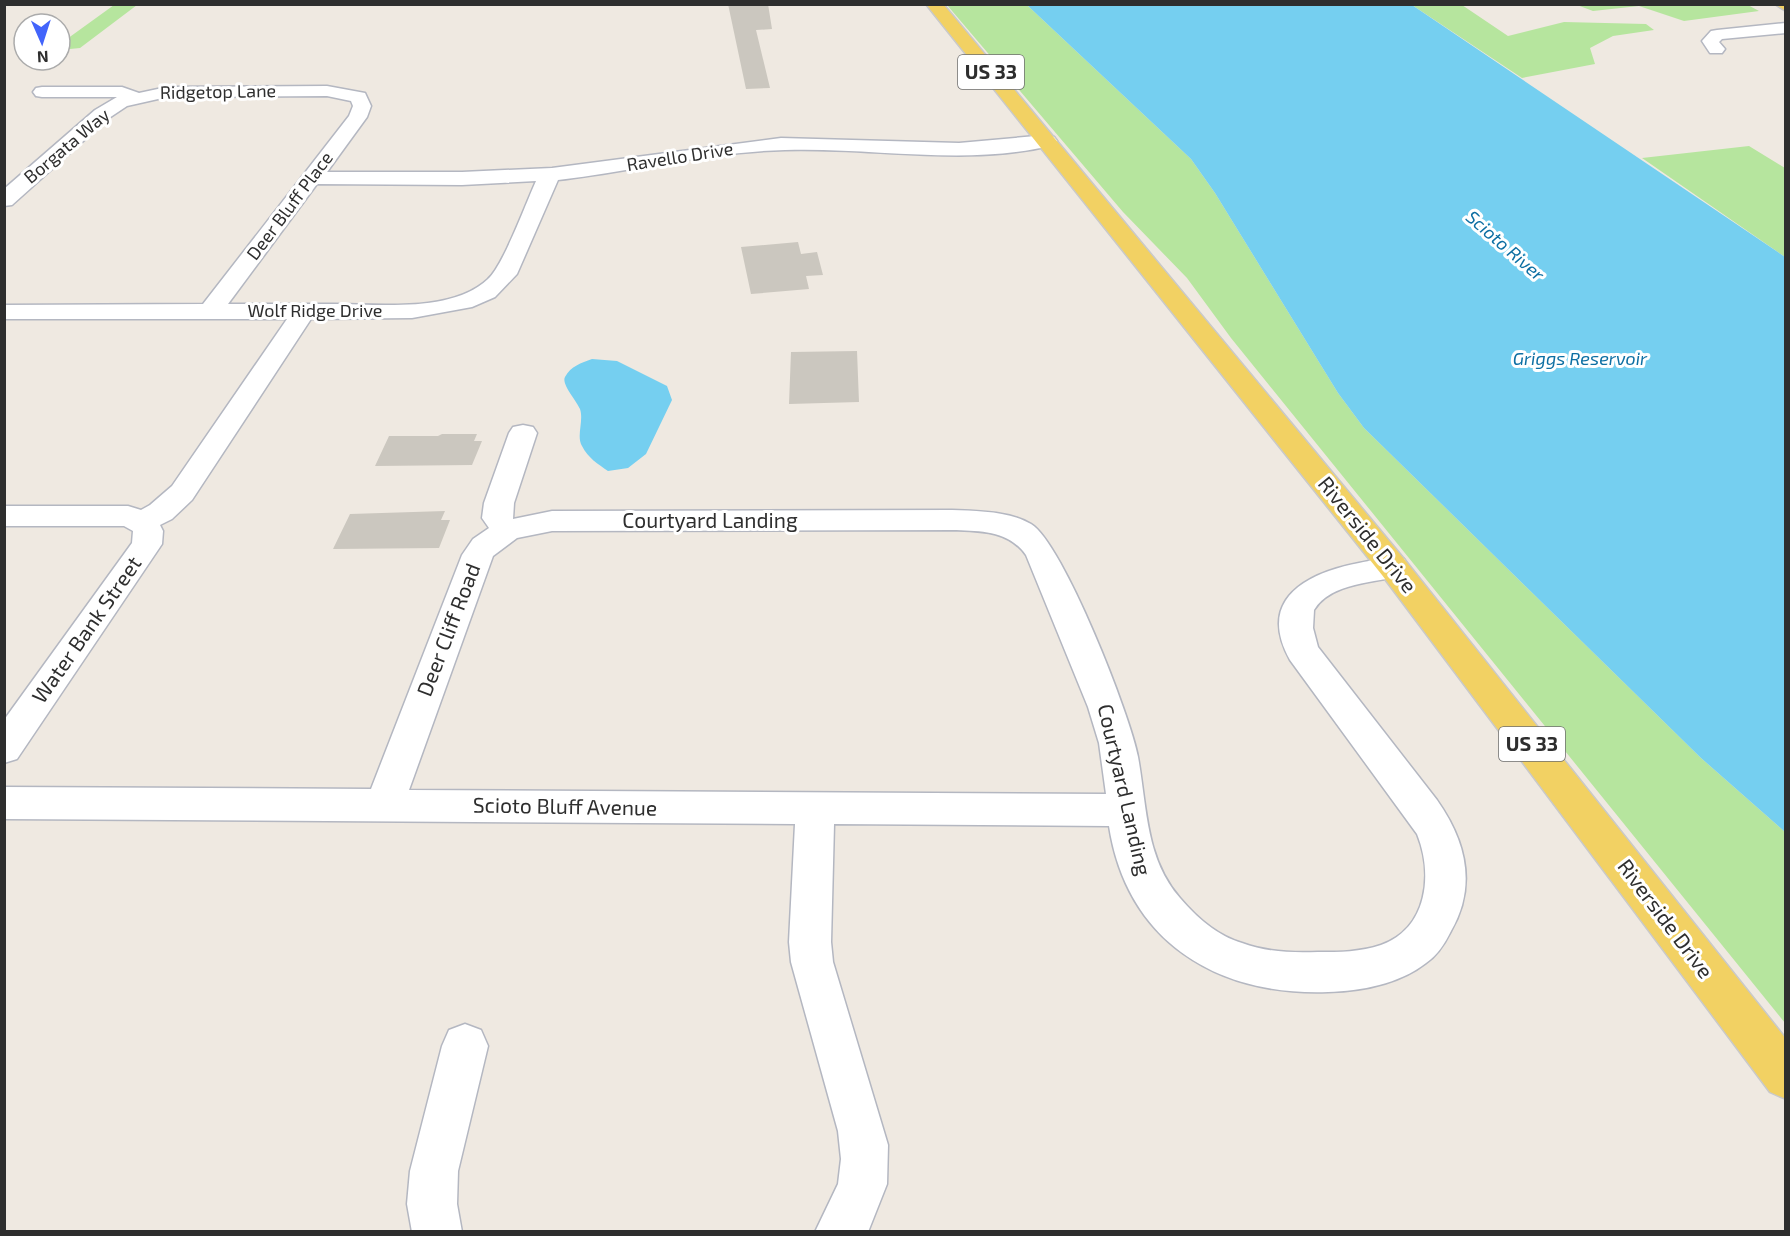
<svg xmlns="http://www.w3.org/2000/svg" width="1790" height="1236" viewBox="0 0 1790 1236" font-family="'Exo 2',sans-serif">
	<rect width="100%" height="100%" fill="#efe9e1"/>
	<path fill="#b6e59e" d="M1746,4L1759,11L1684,21L1639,6L1593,11L1577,5Z
		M114,5H137L80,48L60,50V44Z
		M947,5H1027L1191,159L1215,193L1338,393L1364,428L1701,758L1785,832V1023L1231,338L1187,278L1123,212Z
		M1412,5H1462L1508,36L1564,22L1646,24L1654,30L1613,36L1590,48L1595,64L1522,78Z
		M1749,146L1785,168V257L1642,158Z"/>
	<path fill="#75cff0" d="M1027,5H1412L1785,257V832L1701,758L1364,428L1338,393L1215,193L1191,159Z
		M592,359L617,361L667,386L672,400L646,454L628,468L608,471C598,464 588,458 582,446C576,436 584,421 580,409C577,401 561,384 565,377C571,366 581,363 592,359Z"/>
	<path fill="#cbc7bf" d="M728,4H768L772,29L756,30L770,88L746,89Z
		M798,242L801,254L817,252L823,275L806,276L809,289L751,294L741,247Z
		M857,351L859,402L789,404L791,352Z
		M442,434H477L474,441H482L472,465L375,466L389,436H438Z
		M445,511L441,520H450L439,548L333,549L350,514Z"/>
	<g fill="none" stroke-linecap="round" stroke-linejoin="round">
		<defs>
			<path id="minor" d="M1786,23V33L1722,39L1719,42L1725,49L1722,53H1710L1702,41L1711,31L1717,30Z
				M327,86L365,93L371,106L367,117L327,172H462L552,168L781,138L959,143L1047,135L1054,137L1057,141L1054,145C966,167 874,147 785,150C709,152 633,171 558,180L517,274L495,297L472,307L412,318L311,319L192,500L172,519L160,525L163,531L162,544L17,759L4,763V720L132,543L133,531L124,526H4V506H128L141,510L150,505L172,486L287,319H4V305L203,304L349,116L353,106L351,101L327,96L167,97L127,106L109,118L12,205L4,206V189L95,110L117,97H42L36,96L33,92L36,88L42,87H122L139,93L167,87ZM536,181C526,203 503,266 488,279C452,313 379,304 333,304C298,304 263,304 228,304L317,184L462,185Z
				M523,425L533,427L537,433L514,503L513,519L552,511L952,510C977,511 1009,511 1031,524C1063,543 1131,717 1138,757C1147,806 1145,858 1180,898C1196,917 1218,936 1242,943C1266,952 1292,953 1318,952C1339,952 1361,952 1381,945C1428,928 1433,874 1417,834L1290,660C1256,599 1307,573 1359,563C1375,560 1389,555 1404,559L1409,567L1404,575C1376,583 1331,582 1314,610L1313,628L1318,647L1437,800C1466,841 1477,886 1451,931C1445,943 1438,955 1426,963C1399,984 1361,991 1328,992C1216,996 1127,941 1109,826L834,824L831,942L833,962L888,1145L887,1184L868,1232H815L838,1184L841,1159L838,1131L791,962L789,942L795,824L4,819V787L371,789L462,555L473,539L489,528L482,518L484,503L509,433L513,427ZM952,530C980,531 1008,530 1026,555L1088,707L1099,743L1106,794L409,790L493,556L517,538L552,531Z
				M465,1024L481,1030L488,1046L458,1171L457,1204L462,1232H412L407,1204L410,1171L442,1046L449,1030Z"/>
			<path id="major" d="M926,4H943L1404,559L1786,1039V1099L1770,1092L1382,575Z
				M1775,4H1786V11Z"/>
		</defs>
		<use href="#minor" stroke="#b4b7c1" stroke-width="3"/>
		<use href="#major" stroke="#c9c9c9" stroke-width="3"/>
		<use href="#minor" fill="#fff" fill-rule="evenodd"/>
		<use href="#major" fill="#f2d163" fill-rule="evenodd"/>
	</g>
	<g text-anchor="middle" stroke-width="6" stroke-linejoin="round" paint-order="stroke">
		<g font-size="18" fill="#2e2e2e" stroke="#fff">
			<text transform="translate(218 92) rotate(-1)" y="6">Ridgetop Lane</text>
			<text transform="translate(67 146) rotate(-40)" y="6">Borgata Way</text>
			<text transform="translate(680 157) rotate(-9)" y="6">Ravello Drive</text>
			<text transform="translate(290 206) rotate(-53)" y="6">Deer Bluff Place</text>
			<text x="315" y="317">Wolf Ridge Drive</text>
		</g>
		<g font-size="18" font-style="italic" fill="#0d6fa3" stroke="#fff">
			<text transform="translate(1505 246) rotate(41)" y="6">Scioto River</text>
			<text x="1580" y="365">Griggs Reservoir</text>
		</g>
		<g fill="#fff" stroke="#6d6d6d" stroke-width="1.5">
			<rect x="958" y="55" width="66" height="34" rx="4.5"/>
			<rect x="1499" y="727" width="66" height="34" rx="4.5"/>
		</g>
		<g font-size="20" font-weight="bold" fill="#2e2e2e">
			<text x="991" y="79">US 33</text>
			<text x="1532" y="751">US 33</text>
		</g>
		<g font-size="21" fill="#2e2e2e" stroke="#fff">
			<text x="710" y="528">Courtyard Landing</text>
			<text transform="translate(1367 535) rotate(51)" y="7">Riverside Drive</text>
			<text transform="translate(87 630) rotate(-55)" y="7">Water Bank Street</text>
			<text transform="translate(449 630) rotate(-69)" y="7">Deer Cliff Road</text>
			<text transform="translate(1124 790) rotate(77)" y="7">Courtyard Landing</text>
			<text transform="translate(565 807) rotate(1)" y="7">Scioto Bluff Avenue</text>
			<text transform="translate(1665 919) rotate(53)" y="7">Riverside Drive</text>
		</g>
	</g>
	<rect width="1790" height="1236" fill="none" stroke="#2e2e2e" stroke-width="12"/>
	<g transform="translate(42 42) rotate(177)"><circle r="28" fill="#ffffff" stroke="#ababab" stroke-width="1.5"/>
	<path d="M0-4.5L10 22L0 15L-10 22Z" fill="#4264fb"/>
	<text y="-9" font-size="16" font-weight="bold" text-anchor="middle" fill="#2e2e2e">N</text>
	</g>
</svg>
